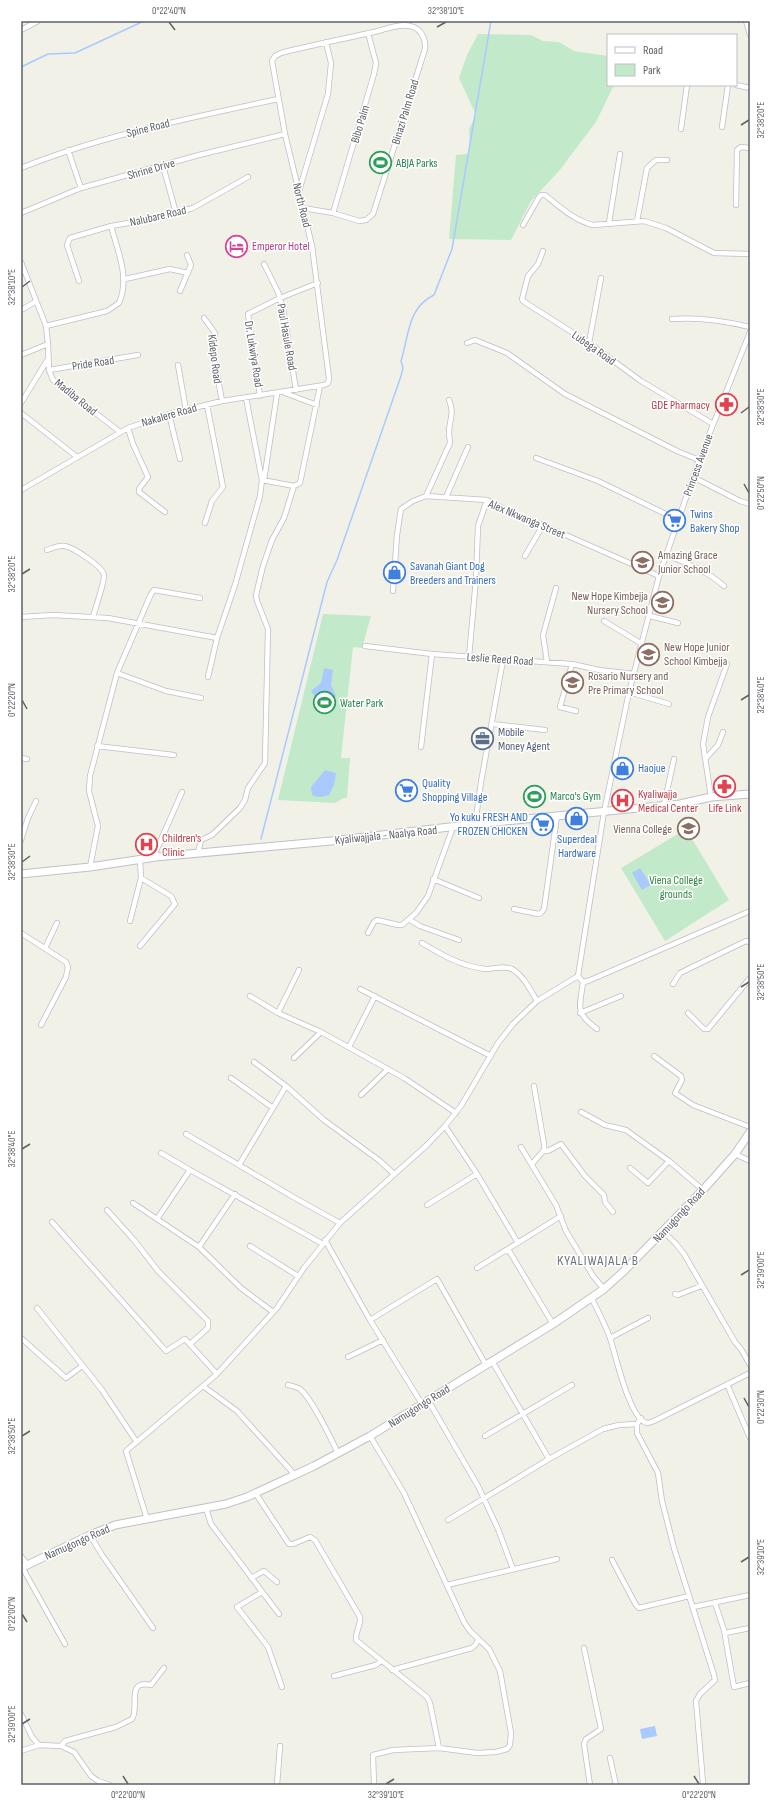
<svg xmlns="http://www.w3.org/2000/svg" width="771" height="1806" viewBox="0 0 771 1806" font-family="'Sofia Sans Condensed',sans-serif">
	<rect width="100%" height="100%" fill="#f2f1e7"/>
	<path fill="#c2eaca" d="M478,34L531,35L543,41L559,42L574,51L608,56V85H614L596,122L559,171L531,201L511,240L449,239L456,155L468,154L470,149L469,129L476,115L459,78L467,55Z
		M323,614L371,616L362,648L353,647L341,758H350L347,798H344L335,803L278,800Z
		M686,829L729,900L665,941L621,868Z"/>
	<path fill="#aacaff" d="M324,668L333,670L331,685L336,696C327,707 317,702 311,691L321,683Z
		M325,770L336,773L334,785L329,795C323,797 318,798 312,795L311,787Z
		M640,868L651,885L642,890L632,873Z
		M655,1726L657,1736L642,1739L640,1729Z"/>
	<g fill="none" stroke-linecap="round" stroke-linejoin="round">
		<path stroke="#aacaff" stroke-width="1.5" d="M21,67L48,54L75,53L144,21
			M261,839L327,582L337,560L401,376L403,368L401,361C409,336 407,308 434,295L452,249L491,21"/>
		<defs>
			<path id="minor" d="M746,21L750,35
				M21,30L38,21
				M736,85L750,88
				M722,127L728,85
				M681,129L687,85
				M68,150L81,188
				M163,166L176,213
				M21,168C103,135 191,118 278,99
				M299,191L328,94L331,63L326,42
				M736,205L737,150L741,147L750,148
				M21,213L81,188L199,155L285,134
				M333,213L374,74L376,63L368,33
				M637,221L647,168L656,160H667
				M609,223L620,154
				M523,225L539,197L541,195H545C560,207 575,221 593,225L644,221L666,228L714,253L750,254
				M543,251L538,264L528,276L522,299L523,301L589,343L641,381L713,424
				M21,262L46,326L48,344L49,370L53,380L120,432
				M264,264L278,292L283,308L296,390
				M125,279L170,269L188,273
				M79,281L67,245L70,238L111,226L158,218L193,208L248,177
				M180,291L191,265L187,255
				M21,310L35,302
				M204,318L215,333L212,347L222,401
				M672,319C698,317 725,321 750,327
				M46,326L107,311L119,303C130,278 118,252 111,226
				M467,343L475,340L507,353L565,394L677,451L699,460
				M589,343L601,278
				M21,355L48,344
				M178,365L186,410
				M49,370L138,355
				M285,393L317,405
				M260,396L248,314L280,298L318,283
				M21,403L48,359
				M21,413L77,457
				M169,414L180,459
				M128,428L133,444L148,477L139,489V492L165,512
				M536,458L598,481L678,520
				M693,477L740,501L750,504
				M262,480L294,486L300,483L320,386
				M264,480L277,394
				M21,490L128,428L169,414L222,401L324,385L328,383L329,378L312,246L285,134L272,61L275,56L281,53C312,45 343,39 374,32C384,30 399,23 410,26C421,28 426,39 425,49L373,214L366,220L359,221L333,213L303,208
				M426,496L450,443C450,439 449,436 449,433C449,419 455,415 449,400
				M446,497L468,447
				M205,523L212,501L223,487L207,405
				M47,550C53,548 59,545 65,546C74,548 102,566 104,575C105,581 95,609 93,617
				M666,555C687,563 707,571 724,586
				M525,556L543,525
				M393,591L397,535L401,509L413,501L426,496L487,500L514,514L543,525L659,576
				M650,616L678,623
				M21,617L53,615L108,618L217,638
				M604,621L642,644
				M365,646L432,654L572,664L599,670L634,674
				M469,657L476,579L478,526L487,500
				M547,662L543,635L556,588
				M572,664L560,707L576,711
				M117,673L166,691L201,698
				M208,677L217,638L235,585L260,496L262,480L246,398
				M629,692L669,704
				M492,724L545,730
				M97,746L174,755
				M421,747L432,654
				M21,758L27,759
				M706,758L718,745L723,732
				M711,797L703,744L708,717L727,664
				M664,805L674,759
				M475,824L481,782L503,660
				M21,840L28,818L36,801
				M198,853L201,840L212,835L240,808L245,800L248,788L265,763L268,629L257,601L256,595L263,566L272,540L284,518L294,486
				M156,857V851L182,792
				M140,859L141,878L171,896L175,904L140,946
				M90,867L98,826L89,791L90,776L117,673L151,594L154,590L200,598
				M433,879L479,898
				M514,909L538,914L541,913L544,909L557,816
				M410,920L420,926L459,940
				M130,921L141,878
				M21,933L66,962L68,967L66,977L41,1025
				M368,933L374,922L377,920L398,925H402L416,913L428,896L453,827
				M422,943C442,955 461,966 485,969C494,969 504,965 512,969C523,975 531,991 537,1001
				M45,948L57,923
				M578,976L583,982L588,981L750,911
				M583,982C580,1008 574,1012 597,1029
				M673,984L680,973L746,941L750,942
				M360,989L491,1056
				M250,996L278,1013L321,1032L404,1078L456,1113
				M278,1013L299,970
				M580,1013L621,996
				M688,1013L704,1029H708L750,978
				M349,1047L375,996
				M654,1056L681,1076L682,1080L675,1093L693,1105L750,1127
				M294,1058L321,1032
				M254,1062L286,1086
				M231,1078L273,1108
				M361,1095L388,1069
				M581,1112L605,1125L626,1130L669,1161L703,1190
				M445,1126L477,1174L518,1243
				M186,1134L295,1198L340,1223
				M521,1147L556,1205L566,1231L593,1276L604,1289
				M544,1150L548,1151L561,1144L585,1176L604,1195L605,1202L613,1212
				M161,1153L190,1170L323,1244
				M735,1154L750,1161
				M532,1164L544,1150V1144L534,1086
				M239,1165L286,1086L324,1120L380,1161L394,1174
				M630,1168L648,1183L669,1161
				M133,1203L199,1247L241,1288L273,1312
				M427,1205L477,1174
				M107,1210L134,1240L158,1271L208,1321V1328L190,1344
				M157,1219L190,1170
				M52,1222L166,1351L185,1339L217,1374
				M664,1232L676,1244L684,1254L735,1342L741,1349L750,1365
				M325,1240L370,1320L422,1404
				M250,1246L298,1276
				M199,1247L235,1194
				M508,1249L553,1324
				M477,1268L561,1216
				M675,1294L678,1295L701,1286
				M592,1299C598,1311 605,1324 610,1338C615,1352 630,1423 648,1423C649,1423 653,1421 654,1421L750,1373
				M37,1308L102,1390L136,1441
				M370,1320L437,1279L486,1365
				M21,1338L66,1378L82,1366
				M610,1338L648,1318
				M348,1357L383,1340
				M492,1361L549,1459
				M727,1384L750,1438
				M288,1385C292,1386 297,1387 300,1389C313,1400 330,1437 338,1453
				M203,1386L237,1411L295,1475
				M428,1400L478,1486L498,1529L513,1569
				M641,1418L637,1424V1433L658,1473L662,1501L674,1548L714,1675L715,1680L700,1694L696,1701L703,1783
				M370,1436L404,1493L464,1622L470,1631L489,1649L500,1671L511,1733L510,1745L507,1749L496,1752L477,1753L439,1748L393,1750L373,1755L374,1785
				M485,1436L572,1385
				M256,1494L289,1544H293L310,1537L315,1540L360,1617C361,1626 355,1632 356,1640L427,1697L430,1703L439,1748
				M206,1508L211,1524L279,1614
				M147,1519L126,1451L217,1374L277,1308L304,1268L340,1223L427,1145L445,1126L461,1106L498,1043L513,1024L537,1001L578,976L604,812L629,692L659,576L699,460L750,332
				M448,1520L549,1459L603,1429L619,1425L637,1424
				M90,1535L102,1555L153,1628
				M21,1556L27,1564
				M612,1560L636,1605L639,1608L689,1596
				M22,1567L65,1644
				M251,1578L264,1571L277,1582
				M447,1585L557,1559
				M262,1592L237,1607L268,1647L282,1687
				M715,1603L724,1630L734,1687L750,1683
				M693,1607L750,1595
				M725,1633L750,1628
				M584,1648L601,1729L586,1739L584,1744L590,1785
				M392,1670L472,1648L476,1644L478,1639
				M334,1676L376,1665L381,1661
				M21,1714L32,1737L39,1745L61,1746L74,1752L91,1776L98,1781L110,1785
				M61,1746L65,1741L116,1727L132,1719C140,1708 125,1679 151,1685L164,1668
				M21,1751L39,1745
				M610,1758L616,1785
				M277,1785L280,1746"/>
			<path id="secondary" d="M21,874L90,867L156,857L331,841L475,824L680,804L711,797L750,794
				M21,1568L90,1535L115,1525L226,1504L247,1497L314,1466L370,1436L553,1324L604,1289L623,1272L703,1190L735,1154L750,1132"/>
		</defs>
		<use href="#minor" stroke="#bebfc6" stroke-width="6"/>
		<use href="#secondary" stroke="#bfc1c8" stroke-width="9"/>
		<use href="#minor" stroke="#fff" stroke-width="4.5"/>
		<use href="#secondary" stroke="#fff" stroke-width="7"/>
	</g>
	<path fill="none" stroke="#5e6168" stroke-width="1.5" d="M169,22L175,30M437,27L446,22M741,125L749,120M22,287L30,281M741,413L749,407M744,484L749,493M22,574L30,569M22,700L27,709M741,700L749,695M22,862L30,856M741,987L749,982M22,1149L30,1144M741,1275L749,1270M744,1398L749,1407M22,1436L30,1431M741,1562L749,1557M22,1614L27,1622M22,1724L30,1719M123,1776L128,1784M694,1776L699,1784M386,1784L394,1779"/>
	<defs>
		<symbol id="stadium-ring" viewBox="-11 -11 22 22"><circle r="9.5" fill="#fff" stroke="#2e9e5b" stroke-width="1.5"/><path d="M0-5a6.5 5 0 1 0 0 10a6.5 5 0 1 0 0-10ZM-3.5-1.8h7v3.6h-7Z" fill="#2e9e5b"/></symbol>
		<symbol id="hotel-ring" viewBox="-11 -11 22 22"><circle r="9.5" fill="#fff" stroke="#d1479c" stroke-width="1.5"/><path d="M-6-4.5h1.5V1H6V5H4.5V3h-9V5H-6ZM-4 0a1.8 1.8 0 1 1 3.6 0ZM.5 0V-2.5h3Q6-2.5 6 0Z" fill="#d1479c"/></symbol>
		<symbol id="pharmacy-ring" viewBox="-11 -11 22 22"><circle r="9.5" fill="#fff" stroke="#e0444e" stroke-width="1.5"/><path d="M-2-6h4v4h4v4h-4v4h-4v-4h-4v-4h4Z" fill="#e0444e"/></symbol>
		<symbol id="supermarket-ring" viewBox="-11 -11 22 22"><circle r="9.5" fill="#fff" stroke="#3f7fe0" stroke-width="1.5"/><path d="M-6-5.5h2.5l.6 2H6L4.5 2H-2.5L-4.4-4H-6ZM-1.5 3.2a1.3 1.3 0 1 0 .1 0ZM3 3.2a1.3 1.3 0 1 0 .1 0Z" fill="#3f7fe0"/></symbol>
		<symbol id="school-ring" viewBox="-11 -11 22 22"><circle r="9.5" fill="#fff" stroke="#8d6e63" stroke-width="1.5"/><path d="M0-5L7-2L0 1L-7-2ZM-4 1L0 2.5L4 1V4Q0 6-4 4Z" fill="#8d6e63"/></symbol>
		<symbol id="shop-ring" viewBox="-11 -11 22 22"><circle r="9.5" fill="#fff" stroke="#3f7fe0" stroke-width="1.5"/><path d="M-5-2.5h2.3a2.7 3.5 0 0 1 5.4 0H5L5.5 6h-11ZM-1.5-2.5h3a1.5 2.3 0 0 0-3 0Z" fill="#3f7fe0"/></symbol>
		<symbol id="office-ring" viewBox="-11 -11 22 22"><circle r="9.5" fill="#fff" stroke="#5c6f8a" stroke-width="1.5"/><path d="M-6-3h4V-5.5h4V-3h4V5H-6ZM-1-4.5V-3h2v-1.5ZM-6 0V1H6V0Z" fill="#5c6f8a"/></symbol>
		<symbol id="hospital-ring" viewBox="-11 -11 22 22"><circle r="9.5" fill="#fff" stroke="#e0444e" stroke-width="1.5"/><path d="M-5-5h3v3.5h4V-5h3V5h-3V1.5h-4V5h-3Z" fill="#e0444e"/></symbol>
	</defs>
	<g fill-rule="evenodd">
		<use href="#stadium-ring" x="368" y="150" width="25" height="25"/>
		<use href="#hotel-ring" x="224" y="234" width="25" height="25"/>
		<use href="#pharmacy-ring" x="714" y="392" width="25" height="25"/>
		<use href="#supermarket-ring" x="662" y="508" width="25" height="25"/>
		<use href="#school-ring" x="630" y="550" width="25" height="25"/>
		<use href="#shop-ring" x="382" y="560" width="25" height="25"/>
		<use href="#school-ring" x="650" y="590" width="25" height="25"/>
		<use href="#school-ring" x="636" y="642" width="25" height="25"/>
		<use href="#school-ring" x="560" y="670" width="25" height="25"/>
		<use href="#stadium-ring" x="312" y="690" width="25" height="25"/>
		<use href="#office-ring" x="470" y="726" width="25" height="25"/>
		<use href="#shop-ring" x="610" y="756" width="25" height="25"/>
		<use href="#pharmacy-ring" x="712" y="774" width="25" height="25"/>
		<use href="#supermarket-ring" x="394" y="778" width="25" height="25"/>
		<use href="#stadium-ring" x="522" y="784" width="25" height="25"/>
		<use href="#hospital-ring" x="610" y="788" width="25" height="25"/>
		<use href="#shop-ring" x="564" y="806" width="25" height="25"/>
		<use href="#supermarket-ring" x="530" y="812" width="25" height="25"/>
		<use href="#school-ring" x="676" y="816" width="25" height="25"/>
		<use href="#hospital-ring" x="134" y="832" width="25" height="25"/>
	</g>
	<g text-anchor="middle" stroke-width="3" stroke-linejoin="round" paint-order="stroke">
		<g font-size="12" fill="#5e6168" stroke="#fff">
			<text transform="translate(405 112) rotate(-73)" y="4">Binazi Palm Road</text>
			<text transform="translate(360 124) rotate(-73)" y="4">Bibo Palm</text>
			<text transform="translate(148 128) rotate(-14)" y="4">Spine Road</text>
			<text transform="translate(151 169) rotate(-16)" y="4">Shrine Drive</text>
			<text transform="translate(302 205) rotate(76)" y="4">North Road</text>
			<text transform="translate(158 216) rotate(-13)" y="4">Nalubare Road</text>
			<text transform="translate(287 337) rotate(80)" y="4">Paul Hasule Road</text>
			<text transform="translate(594 348) rotate(35)" y="4">Lubega Road</text>
			<text transform="translate(254 354) rotate(81)" y="4">Dr. Lukwiya Road</text>
			<text transform="translate(215 359) rotate(83)" y="4">Kidepo Road</text>
			<text transform="translate(93 363) rotate(-9)" y="4">Pride Road</text>
			<text transform="translate(76 397) rotate(39)" y="4">Madiba Road</text>
			<text transform="translate(169 415) rotate(-16)" y="4">Nakalere Road</text>
			<text transform="translate(698 465) rotate(-70)" y="4">Princess Avenue</text>
			<text transform="translate(527 519) rotate(23)" y="4">Alex Nkwanga Street</text>
			<text transform="translate(500 659) rotate(4)" y="4">Leslie Reed Road</text>
			<text transform="translate(386 835) rotate(-6)" y="4">Kyaliwajjala - Naalya Road</text>
			<text transform="translate(679 1215) rotate(-47)" y="4">Namugongo Road</text>
			<text transform="translate(419 1406) rotate(-32)" y="4">Namugongo Road</text>
			<text transform="translate(77 1542) rotate(-24)" y="4">Namugongo Road</text>
		</g>
		<g font-size="12" fill="#27864d" stroke="#fff" text-anchor="start">
			<text x="396" y="167">ABJA Parks</text>
			<text x="340" y="707">Water Park</text>
			<text x="550" y="800">Marco's Gym</text>
		</g>
		<g font-size="12" fill="#b23c85" stroke="#fff" text-anchor="start">
			<text x="252" y="250">Emperor Hotel</text>
		</g>
		<g font-size="12" fill="#be3a42" stroke="#fff" text-anchor="start">
			<text x="710" y="409" text-anchor="end">GDE Pharmacy</text>
			<text x="638" y="798">Kyaliwajja<tspan x="638" dy="14">Medical Center</tspan></text>
			<text x="725" y="812" text-anchor="middle">Life Link</text>
			<text x="162" y="842">Children's<tspan x="162" dy="14">Clinic</tspan></text>
		</g>
		<g font-size="12" fill="#366cbe" stroke="#fff" text-anchor="start">
			<text x="690" y="518">Twins<tspan x="690" dy="14">Bakery Shop</tspan></text>
			<text x="410" y="570">Savanah Giant Dog<tspan x="410" dy="14">Breeders and Trainers</tspan></text>
			<text x="638" y="772">Haojue</text>
			<text x="422" y="787">Quality<tspan x="422" dy="14">Shopping Village</tspan></text>
			<text x="528" y="821" text-anchor="end">Yo kuku FRESH AND<tspan x="528" dy="14">FROZEN CHICKEN</tspan></text>
			<text x="577" y="843" text-anchor="middle">Superdeal<tspan x="577" dy="14">Hardware</tspan></text>
		</g>
		<g font-size="12" fill="#785e54" stroke="#fff" text-anchor="start">
			<text x="658" y="559">Amazing Grace<tspan x="658" dy="14">Junior School</tspan></text>
			<text x="648" y="600" text-anchor="end">New Hope Kimbejja<tspan x="648" dy="14">Nursery School</tspan></text>
			<text x="664" y="651">New Hope Junior<tspan x="664" dy="14">School Kimbejja</tspan></text>
			<text x="588" y="680">Rosario Nursery and<tspan x="588" dy="14">Pre Primary School</tspan></text>
			<text x="672" y="833" text-anchor="end">Vienna College</text>
		</g>
		<g font-size="12" fill="#4e5e75" stroke="#fff" text-anchor="start">
			<text x="498" y="736">Mobile<tspan x="498" dy="14">Money Agent</tspan></text>
		</g>
		<g font-size="12" fill="#2f8742" stroke="#fff">
			<text x="676" y="884">Viena College<tspan x="676" dy="14">grounds</tspan></text>
		</g>
		<g font-size="14" letter-spacing="1" fill="#6f737b" stroke="#fff">
			<text x="598" y="1265">KYALIWAJALA B</text>
		</g>
	</g>
	<rect width="771" height="1806" fill="none" stroke="#ffffff" stroke-width="44"/>
	<rect x="607" y="34" width="130" height="52" fill="#ffffff" stroke="#bfc0c3"/>
	<rect x="615" y="47" width="20" height="6" fill="#ffffff" stroke="#bfc0c3"/>
	<text x="643" y="54" font-size="12" fill="#5e6168">Road</text>
	<rect x="615" y="64" width="20" height="12" fill="#c2eaca" stroke="#bfc0c3"/>
	<text x="643" y="74" font-size="12" fill="#5e6168">Park</text>
	<rect x="22" y="22" width="727" height="1762" fill="none" stroke="#5e6168" stroke-width="1.5"/>
	<g font-size="10" text-anchor="middle" fill="#5e6168">
		<text x="169" y="14">0°22'40"N</text>
		<text x="446" y="14">32°38'10"E</text>
		<text transform="translate(760 120) rotate(-90)" y="4">32°38'20"E</text>
		<text transform="translate(11 287) rotate(-90)" y="4">32°38'10"E</text>
		<text transform="translate(760 407) rotate(-90)" y="4">32°38'30"E</text>
		<text transform="translate(760 493) rotate(-90)" y="4">0°22'50"N</text>
		<text transform="translate(11 574) rotate(-90)" y="4">32°38'20"E</text>
		<text transform="translate(760 695) rotate(-90)" y="4">32°38'40"E</text>
		<text transform="translate(11 700) rotate(-90)" y="4">0°22'20"N</text>
		<text transform="translate(11 862) rotate(-90)" y="4">32°38'30"E</text>
		<text transform="translate(760 982) rotate(-90)" y="4">32°38'50"E</text>
		<text transform="translate(11 1149) rotate(-90)" y="4">32°38'40"E</text>
		<text transform="translate(760 1270) rotate(-90)" y="4">32°39'00"E</text>
		<text transform="translate(760 1407) rotate(-90)" y="4">0°22'30"N</text>
		<text transform="translate(11 1436) rotate(-90)" y="4">32°38'50"E</text>
		<text transform="translate(760 1557) rotate(-90)" y="4">32°39'10"E</text>
		<text transform="translate(11 1614) rotate(-90)" y="4">0°22'00"N</text>
		<text transform="translate(11 1724) rotate(-90)" y="4">32°39'00"E</text>
		<text x="128" y="1798">0°22'00"N</text>
		<text x="386" y="1798">32°39'10"E</text>
		<text x="699" y="1798">0°22'20"N</text>
	</g>
</svg>
